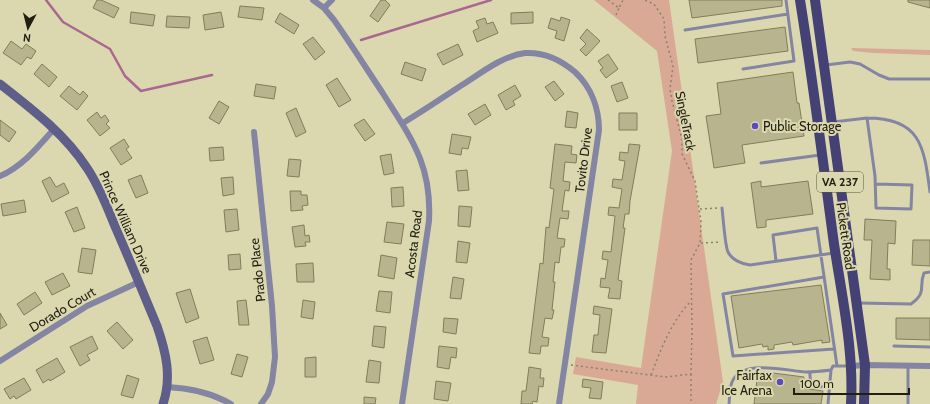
<svg xmlns="http://www.w3.org/2000/svg" width="930" height="404" viewBox="0 0 930 404" font-family="Cabin,sans-serif">
	<rect width="100%" height="100%" fill="#dbd8b0"/>
	<path fill="#d9a995" d="M594,0H669L723,382L716,404H636L638,385L573,374L576,357L641,368L672,151L657,51Z
		M851,48L930,50V55L874,53L853,51Z"/>
	<g fill="none" stroke-linecap="round" stroke-linejoin="round">
		<path stroke="#aa688f" stroke-width="2.5" d="M46,0L63,22L110,49L125,76L141,91L212,75
			M361,40L491,0"/>
	</g>
	<path fill="#b8b58e" stroke="#807d59" d="M97,0H101L119,8L114,18L93,8Z
		M381,0H385L390,5L378,22L370,16Z
		M689,0H782V6L692,18Z
		M908,0H930V8L908,2Z
		M240,6L264,8L262,20L238,17Z
		M131,12L155,15L153,26L130,23Z
		M221,12L224,27L205,30L203,15Z
		M533,12V23L511,24V13Z
		M280,13L299,25L294,34L275,22Z
		M167,16L190,17L189,28L166,27Z
		M561,17L570,20L564,41L555,38L557,31L548,28L551,18L560,21Z
		M485,18L487,24L493,22L498,33L477,42L473,31L479,28L476,21Z
		M785,27L788,51L698,63L695,39Z
		M587,29L600,41L586,56L580,50L586,44L580,38Z
		M313,37L325,52L315,60L303,44Z
		M11,41L22,49L26,44L36,51L31,59L27,57L21,65L3,53Z
		M458,44L463,55L443,65L437,54Z
		M608,54L618,69L606,78L600,70L603,68L598,61Z
		M405,62L426,69L422,81L401,74Z
		M42,64L57,77L49,87L34,74Z
		M793,72L797,103H799L804,136L742,145L745,163L714,168L706,116L721,114L717,83Z
		M337,78L351,100L339,107L326,85Z
		M554,81L564,94L555,101L545,87Z
		M622,82L628,98L617,102L611,86Z
		M256,84L276,87L274,99L254,96Z
		M515,85L521,96L513,101L515,105L506,110L498,95Z
		M69,86L80,95L83,91L88,96L77,110L60,96Z
		M219,101L229,107L219,124L209,118Z
		M485,104L491,115L475,125L468,114Z
		M296,108L306,132L296,137L286,113Z
		M567,111L578,113L576,128L565,127Z
		M97,112L101,118L105,115L109,121L106,124L110,128L100,136L87,120Z
		M619,113H637V130H619Z
		M364,119L375,134L365,141L354,125Z
		M0,120L16,132L9,142L0,135Z
		M452,134L471,137L468,149L462,148L461,155L449,153Z
		M124,139L129,147L126,149L132,158L121,165L110,148Z
		M555,144L572,146L571,154L577,155L576,163L565,162L563,181L570,182L569,191L565,190L562,211H569L568,219L560,218L557,238L565,239L564,247H561L559,263L555,262L553,282H555L552,310H554L552,319L545,318L542,337L549,338L548,346H541L540,354L529,353L540,263L543,264L546,227L549,228L554,189L550,188Z
		M629,144L640,145L630,201L629,214H625L623,228H625L618,280L622,281L620,299L608,298L610,288L600,287L601,278L605,279L608,260L602,259L603,251L611,252L615,216L608,215L609,207L619,208L622,189L612,187L613,179L622,180L625,161L619,160L620,152L628,153Z
		M223,147L224,160L210,161L209,148Z
		M391,154L394,173L384,175L380,156Z
		M289,159L301,160L299,177L287,176Z
		M467,170L469,190L458,191L456,171Z
		M141,175L148,193L136,198L128,180Z
		M50,177L56,187L64,183L69,193L52,202L42,181Z
		M233,177L234,194L223,196L221,178Z
		M761,181V187L808,181L813,214L766,220V227L757,228L751,183Z
		M403,187L404,206L392,207L391,188Z
		M290,191H301V195H307L308,205L302,206L303,210L291,211Z
		M24,200L26,212L3,216L1,204Z
		M459,206L472,207L470,227L458,226Z
		M77,207L85,228L74,232L65,212Z
		M237,209L239,230L226,232L224,210Z
		M865,219L896,221L895,244L888,243L887,269H890V280L870,279L872,240H864Z
		M387,222L404,224L401,244L384,242Z
		M304,225L305,236L309,235L310,242H305L306,246L295,247L292,227Z
		M913,240H930V266L912,265Z
		M458,241L470,243L467,263L456,262Z
		M82,248L96,250L92,274L78,272Z
		M240,254L241,269L229,270L228,255Z
		M381,255L397,258L394,279L378,276Z
		M313,263L314,282H297L296,264Z
		M63,273L70,286L52,295L45,282Z
		M453,277L464,279L461,299L450,298Z
		M821,285L830,342L822,343V340L793,345L792,342L774,345V349L768,350V346L763,347L762,344L739,348L731,296Z
		M190,289L199,318L186,323L176,293Z
		M379,291L392,292L390,313L376,311Z
		M35,292L42,303L24,315L17,304Z
		M246,300L249,325H239L237,301Z
		M303,300L315,302L313,319L301,317Z
		M594,306L612,309L606,353L592,352L594,335H598L600,315L593,314Z
		M0,313L7,325L0,329Z
		M444,318L458,319L456,334L443,332Z
		M896,318H930V340L896,339Z
		M117,322L133,340L123,349L107,331Z
		M374,326L386,327L384,348L372,346Z
		M92,336L98,349L87,355L90,360L80,366L70,347Z
		M207,337L214,360L200,364L193,341Z
		M439,346L457,348L456,358L451,357L449,369L437,367Z
		M237,354L248,357L242,377L231,374Z
		M316,357V377H305V358Z
		M57,358L65,372L50,381L49,379L43,383L36,370Z
		M369,360L381,362L379,383L366,382Z
		M529,367L541,369L540,378H544L543,387L539,386L537,402L533,401L532,404H521L522,391H526Z
		M758,371L804,377L803,388L823,391L821,404H754Z
		M127,375L139,379L133,398L121,395Z
		M24,378L31,390L16,399L14,396L10,399L4,389Z
		M583,379L603,382L601,399L589,398L591,388L582,387Z
		M436,381L451,383L448,401L434,399Z
		M364,397L376,398L375,404H364Z"/>
	<g fill="none" stroke-linecap="round" stroke-linejoin="round">
		<path stroke="#878568" stroke-width="1.5" stroke-dasharray="2 3" stroke-linecap="butt" d="M608,0L619,8L623,0
			M616,15L619,8
			M700,209L718,208
			M701,243L721,242
			M571,365L666,377L691,374L692,329L691,260L700,243L701,222L695,181L682,154V139L672,101L670,89L673,66L665,36L664,19L654,4L644,0
			M691,374V404
			M651,375C661,349 671,322 691,301"/>
		<path stroke="#8485a2" stroke-width="3" d="M685,30L788,14
			M826,65L850,62L860,64L879,75L889,79H930
			M743,69L794,61L786,0
			M867,118C921,118 924,147 930,192
			M833,122L867,118L875,176L876,208L911,209L912,185L876,184
			M761,163L820,155
			M722,208C723,216 725,246 728,252C732,260 742,264 750,265L834,253
			M776,261L773,235L817,228L837,366
			M824,277L723,294L733,356L834,349
			M858,303L911,304C928,291 918,288 924,273L930,272
			M894,346L930,347
			M810,372C809,388 816,388 830,386
			M729,404C730,397 729,386 733,380C744,359 788,371 806,372C814,372 823,371 831,370L833,366H849
			M828,404L831,370
			M908,404V365"/>
		<path stroke="#8485a2" stroke-width="6" d="M313,0L324,8L334,20C351,44 366,68 382,92C411,138 432,164 429,221L402,404
			M324,8L332,0
			M403,123C423,111 442,98 462,85C481,73 502,56 525,53C543,52 561,60 575,72C591,87 599,108 599,130L559,404
			M254,132L272,306L275,357L272,382L268,394L261,404
			M0,176C22,167 39,146 54,129
			M0,361L87,306L139,282
			M851,366L865,365L930,366
			M167,387C189,388 212,393 231,404"/>
		<path stroke="#5e5e88" stroke-width="9" d="M0,84C32,109 65,134 87,168C100,187 108,210 117,231C131,263 144,295 157,326C166,352 172,377 163,404"/>
		<path stroke="#444174" stroke-width="10" d="M800,0C813,81 823,163 834,244C842,297 854,351 851,404
			M815,0L865,365L864,404"/>
	</g>
	<g fill="#5b4ac2" stroke="#dbd8b0" stroke-width="1.5">
		<circle cx="755" cy="126" r="4"/>
		<circle cx="780" cy="382" r="4"/>
	</g>
	<g text-anchor="middle" stroke-width="4" stroke-linejoin="round" paint-order="stroke">
		<rect fill="#dbd8b0" stroke="#585640" stroke-width="1" x="817" y="172" width="46" height="20" rx="3"/>
		<g font-size="12" font-weight="bold" fill="#201f10">
			<text x="840" y="186">VA 237</text>
		</g>
		<g font-size="13" fill="#201f10" stroke="#dbd8b0">
			<text transform="translate(686 121) rotate(79)" y="5">SingleTrack</text>
			<text transform="translate(583 160) rotate(-83)" y="5">Tovito Drive</text>
			<text transform="translate(126 222) rotate(66)" y="5">Prince William Drive</text>
			<text transform="translate(846 236) rotate(82)" y="5">Pickett Road</text>
			<text transform="translate(413 244) rotate(-83)" y="5">Acosta Road</text>
			<text transform="translate(257 270) rotate(-96)" y="5">Prado Place</text>
			<text transform="translate(62 309) rotate(-31)" y="5">Dorado Court</text>
		</g>
		<g font-size="13" fill="#201f10" stroke="#dbd8b0" text-anchor="start">
			<text x="763" y="131">Public Storage</text>
			<text x="772" y="380" text-anchor="end">Fairfax<tspan x="772" dy="15">Ice Arena</tspan></text>
		</g>
	</g>
	<g transform="translate(28 28) rotate(187)" stroke="#dbd8b0" stroke-width="3" paint-order="stroke">
	<path d="M0-3L7 15L0 10L-7 15Z" fill="#201f10"/>
	<text y="-6" font-size="11" font-weight="bold" text-anchor="middle" fill="#201f10">N</text>
	</g>
	<path d="M794 388v6h115v-6" fill="none" stroke="#201f10" stroke-width="2"/>
	<text x="800" y="388" font-size="12" fill="#201f10" stroke="#dbd8b0" stroke-width="3" paint-order="stroke">100 m</text>
</svg>
